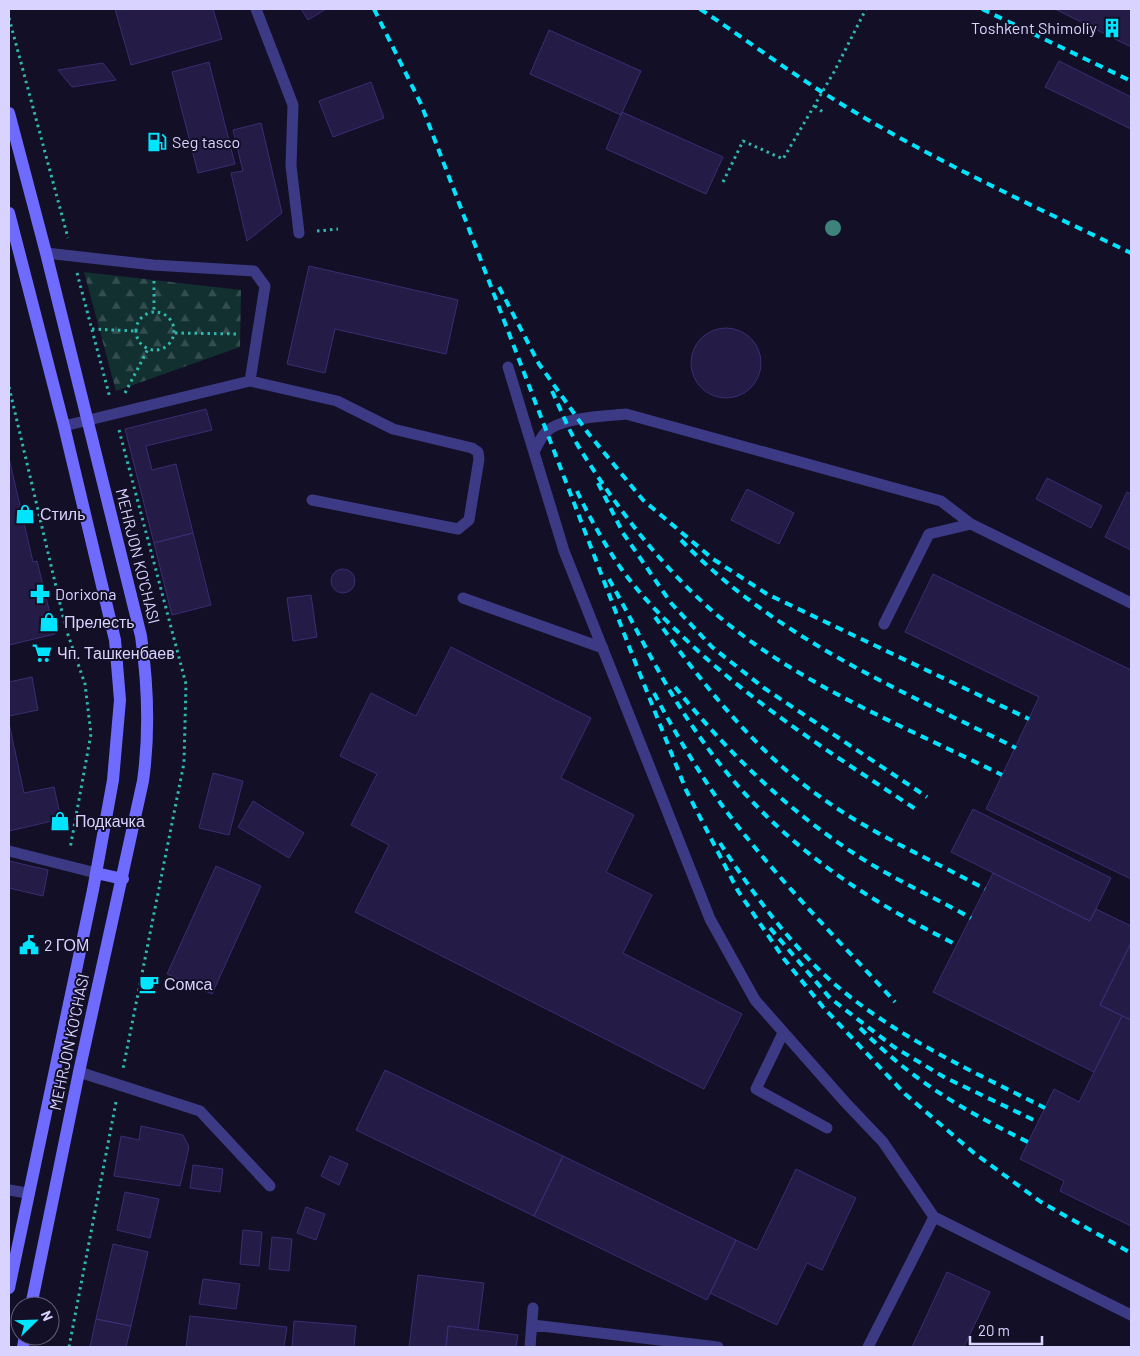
<svg xmlns="http://www.w3.org/2000/svg" width="1140" height="1356" viewBox="0 0 1140 1356" font-family="Barlow,sans-serif">
	<defs>
		<pattern id="forest-firs" width="22" height="20" patternUnits="userSpaceOnUse" patternTransform="scale(1.25)"><rect width="22" height="20" fill="#12302f"/><path d="M5 1l3.5 6h-7zM16 11l3.5 6h-7z" fill="#344d4e"/></pattern>
	</defs>
	<rect width="100%" height="100%" fill="#130f26"/>
	<path fill="url(#forest-firs)" d="M84,272L241,290L240,347L116,391Z"/>
	<path fill="#241b47" stroke="#3b2d73" d="M115,9H213L222,39L131,65Z
		M301,9H326L308,20Z
		M1055,9H1131V47Z
		M549,30L641,71L621,115L530,74Z
		M1059,61L1131,97V129L1045,87Z
		M209,62L235,164L198,173L172,72Z
		M103,63L116,80L72,87L58,70Z
		M371,82L384,118L333,137L319,101Z
		M622,112L723,157L706,194L606,149Z
		M261,123L282,213L247,241L231,173L243,171L233,130Z
		M309,266L458,300L446,354L335,329L325,373L287,364Z
		M691 363a35 35 0 1 1 70 0a35 35 0 1 1-70 0Z
		M206,409L212,430L146,446L152,470L176,464L193,533L154,543L125,429Z
		M9,458L33,562L37,561L55,634L9,645Z
		M1047,478L1102,506L1091,528L1036,499Z
		M747,489L794,513L779,544L731,520Z
		M1127,492L1131,494V550L1105,537Z
		M193,533L211,605L172,615L154,543Z
		M331 581a12 12 0 1 1 24 0a12 12 0 1 1-24 0Z
		M933,574L1131,670V879L986,809L1039,697L905,632Z
		M311,595L317,637L293,641L287,598Z
		M451,647L591,718L561,778L634,815L606,872L652,895L623,953L742,1014L704,1089L355,912L389,845L351,825L377,774L340,756L371,693L416,716Z
		M32,677L38,710L9,716V682Z
		M9,723L24,793L54,787L61,819L9,831Z
		M213,773L243,781L229,835L199,828Z
		M253,801L304,833L289,858L238,827Z
		M973,809L1111,878L1090,921L951,852Z
		M9,861L48,870L43,896L9,888Z
		M216,866L261,886L212,994L167,974Z
		M993,873L1090,921L1096,909L1131,926V943L1100,1005L1122,1016L1094,1072L933,992Z
		M1131,943V1020L1100,1005Z
		M1122,1016L1131,1020V1226L1060,1191L1064,1181L1020,1159L1054,1089L1079,1102Z
		M385,1070L563,1156L534,1216L356,1130Z
		M141,1126L183,1135L189,1147L180,1186L114,1176L121,1136L139,1140Z
		M330,1156L348,1164L339,1185L321,1176Z
		M563,1156L736,1240L707,1300L534,1216Z
		M193,1165L223,1169L220,1192L190,1188Z
		M796,1169L856,1198L822,1270L807,1263L777,1325L710,1293L736,1240L757,1250Z
		M125,1192L159,1199L150,1238L117,1230Z
		M306,1207L325,1214L316,1240L297,1233Z
		M243,1230L262,1232L259,1266L240,1264Z
		M272,1237L292,1239L289,1271L269,1269Z
		M113,1244L148,1252L131,1326L96,1319Z
		M947,1272L990,1292L964,1347H912Z
		M418,1275L484,1283L478,1330L448,1326L446,1347H409Z
		M203,1279L240,1284L236,1309L199,1304Z
		M190,1316L287,1327L284,1347H186Z
		M96,1319L131,1326L126,1347H90Z
		M294,1321L356,1326L354,1347H292Z
		M448,1326L518,1335L516,1347H446Z"/>
	<g fill="none" stroke-linecap="round" stroke-linejoin="round">
		<path stroke="#2fb8b0" stroke-width="3" stroke-dasharray="2.5 4" stroke-linecap="butt" d="M9,18L68,238
			M815,106L824,113
			M723,182L743,141L783,159L834,72L866,9
			M317,231L338,229
			M77,273L110,398
			M154,281V312
			M136 331a19 19 0 1 1 38 0a19 19 0 1 1-38 0Z
			M92,329L136,331
			M175,333L239,334
			M9,387L66,629L85,684L91,734L70,849
			M125,393L148,349
			M119,430L186,684L184,763L123,1069
			M69,1347L116,1102"/>
		<path stroke="#3d3a85" stroke-width="11" d="M256,9L293,105L291,166L299,233
			M46,253L153,265L254,271L265,286L250,381L64,426
			M508,367L564,551L710,919L755,1000L845,1102L883,1142L934,1217L1131,1315
			M250,381L337,401L393,429L472,448L478,452L479,459L469,520L458,529L312,500
			M534,452C537,446 541,437 546,432C561,417 606,416 626,414L941,501L971,524
			M463,598L603,648
			M884,624L929,534L971,524L1131,603
			M9,851L96,873
			M783,1033L756,1089L827,1128
			M79,1072L200,1111L270,1186
			M9,1190L27,1193
			M533,1325L718,1347
			M530,1347L533,1308
			M868,1347L934,1217"/>
		<path stroke="#6f6bff" stroke-width="12" d="M9,113L46,253L141,636C148,685 150,731 143,781L79,1072L31,1306
			M9,213L64,426L115,640L120,700L113,780L93,890L9,1288
			M96,873L123,879
			M23,1347L25,1336"/>
		<path stroke="#00e5ff" stroke-width="4" stroke-dasharray="8 6" stroke-linecap="butt" d="M374,9L421,104L630,649L686,790L738,891L784,959L823,1007L905,1094L974,1153L1041,1202L1131,1253
			M700,9C741,36 781,66 822,92C920,154 1027,203 1131,253
			M982,9L1131,81
			M499,287L539,364L588,433L643,500L713,559L767,594L1029,719
			M552,391C561,410 569,431 580,449C620,513 669,577 728,624C809,689 910,729 1002,775
			M598,483L623,533L671,603L712,647L764,688L927,797
			M577,491C589,517 604,543 620,567C636,590 657,612 678,632C749,702 834,755 917,810
			M681,540C774,637 898,689 1016,748
			M609,579C637,629 662,683 695,730C764,832 849,891 957,945
			M655,617C699,680 756,752 819,796C870,833 930,859 985,889
			M675,687C728,753 789,812 861,858C896,880 935,898 971,918
			M654,693C674,731 696,768 721,804C772,874 836,937 895,1002
			M720,843C751,891 794,950 838,987C900,1039 974,1072 1045,1108
			M770,928L830,998L894,1047L944,1077L1038,1122
			M860,1028C913,1081 961,1109 1028,1142"/>
	</g>
	<circle fill="#3d827b" cx="833" cy="228" r="8"/>
	<defs>
		<symbol id="building-bare" viewBox="-9 -9 18 18"><path d="M-4-6H4V6H1V3H-1V6H-4ZM-2.5-4.3h1.7v1.8h-1.7ZM.8-4.3h1.7v1.8H.8ZM-2.5-1h1.7V.8h-1.7ZM.8-1h1.7V.8H.8Z" fill="#00e5ff" stroke="#130f26" stroke-width="2.5" paint-order="stroke"/></symbol>
		<symbol id="fuel-bare" viewBox="-9 -9 18 18"><path d="M-5.5-6h7V0h2V4h1.3V-2.5L3-4.5l.8-.8L6-3V5H2.5V1h-1V6h-7ZM-4.2-4.7v3.2H.2V-4.7Z" fill="#00e5ff" stroke="#130f26" stroke-width="2.5" paint-order="stroke"/></symbol>
		<symbol id="shop-bare" viewBox="-9 -9 18 18"><path d="M-5-2.5h2.3a2.7 3.5 0 0 1 5.4 0H5L5.5 6h-11ZM-1.5-2.5h3a1.5 2.3 0 0 0-3 0Z" fill="#00e5ff" stroke="#130f26" stroke-width="2.5" paint-order="stroke"/></symbol>
		<symbol id="pharmacy-bare" viewBox="-9 -9 18 18"><path d="M-2-6h4v4h4v4h-4v4h-4v-4h-4v-4h4Z" fill="#00e5ff" stroke="#130f26" stroke-width="2.5" paint-order="stroke"/></symbol>
		<symbol id="supermarket-bare" viewBox="-9 -9 18 18"><path d="M-6-5.5h2.5l.6 2H6L4.5 2H-2.5L-4.4-4H-6ZM-1.5 3.2a1.3 1.3 0 1 0 .1 0ZM3 3.2a1.3 1.3 0 1 0 .1 0Z" fill="#00e5ff" stroke="#130f26" stroke-width="2.5" paint-order="stroke"/></symbol>
		<symbol id="civic-bare" viewBox="-9 -9 18 18"><path d="M-.6-6.5H3V-4.5H.6V-3L4-1V1h2V6H-6V1h2V-1L-.6-3ZM-1.2 2.5V6h2.4V2.5Z" fill="#00e5ff" stroke="#130f26" stroke-width="2.5" paint-order="stroke"/></symbol>
		<symbol id="cafe-bare" viewBox="-9 -9 18 18"><path d="M-5.5-4.5H6V0H3Q3 3.5 0 3.5H-2.5Q-5.5 3.5-5.5 0ZM3-3.2v2h1.7v-2ZM-6 4.5H4V6H-6Z" fill="#00e5ff" stroke="#130f26" stroke-width="2.5" paint-order="stroke"/></symbol>
	</defs>
	<g fill-rule="evenodd">
		<use href="#building-bare" x="1098" y="14" width="28" height="28"/>
		<use href="#fuel-bare" x="143" y="128" width="28" height="28"/>
		<use href="#shop-bare" x="11" y="500" width="28" height="28"/>
		<use href="#pharmacy-bare" x="26" y="580" width="28" height="28"/>
		<use href="#shop-bare" x="35" y="608" width="28" height="28"/>
		<use href="#supermarket-bare" x="28" y="639" width="28" height="28"/>
		<use href="#shop-bare" x="46" y="807" width="28" height="28"/>
		<use href="#civic-bare" x="15" y="931" width="28" height="28"/>
		<use href="#cafe-bare" x="135" y="970" width="28" height="28"/>
	</g>
	<g text-anchor="middle" stroke-width="4" stroke-linejoin="round" paint-order="stroke">
		<g font-size="16" fill="#d9d4ff" stroke="#130f26" text-anchor="start">
			<text x="1097" y="34" text-anchor="end">Toshkent Shimoliy</text>
			<text x="172" y="148">Seg tasco</text>
			<text x="40" y="520">Стиль</text>
			<text x="55" y="600">Dorixona</text>
			<text x="64" y="628">Прелесть</text>
			<text x="57" y="659">Чп. Ташкенбаев</text>
			<text x="75" y="827">Подкачка</text>
			<text x="44" y="951">2 ГОМ</text>
			<text x="164" y="990">Сомса</text>
		</g>
		<g font-size="16" fill="#d9d4ff" stroke="#130f26">
			<text transform="translate(138 556) rotate(76)" y="6">MEHRJON KO'CHASI</text>
			<text transform="translate(69 1042) rotate(-78)" y="6">MEHRJON KO'CHASI</text>
		</g>
	</g>
	<rect width="1140" height="1356" fill="none" stroke="#d9d4ff" stroke-width="20"/>
	<g transform="translate(35 1321) rotate(67)"><circle r="24" fill="#130f26" stroke="#625e7d"/>
	<path d="M0-4L9 19L0 12L-9 19Z" fill="#00e5ff"/>
	<text y="-8" font-size="14" font-weight="bold" text-anchor="middle" fill="#d9d4ff">N</text>
	</g>
	<path d="M970 1336v8h72v-8" fill="none" stroke="#d9d4ff" stroke-width="2.5"/>
	<text x="978" y="1336" font-size="15" fill="#d9d4ff" stroke="#130f26" stroke-width="4" paint-order="stroke">20 m</text>
</svg>
